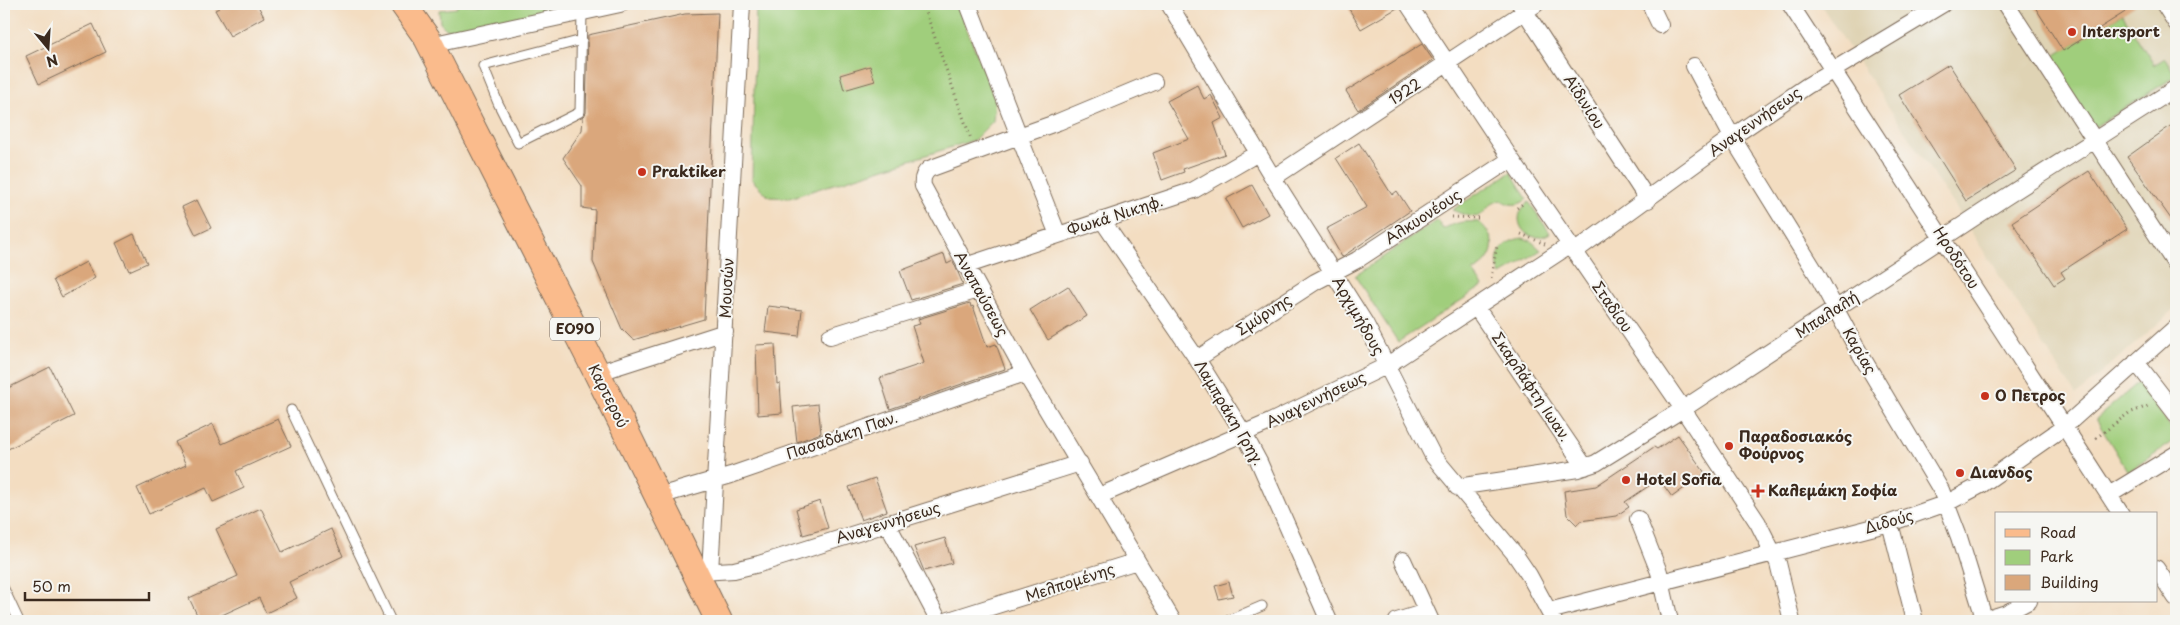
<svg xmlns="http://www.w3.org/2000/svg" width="2180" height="625" viewBox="0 0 2180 625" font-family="'Playpen Sans',sans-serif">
	<rect width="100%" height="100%" fill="#f6f6f2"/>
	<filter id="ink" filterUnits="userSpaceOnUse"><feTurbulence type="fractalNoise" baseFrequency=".02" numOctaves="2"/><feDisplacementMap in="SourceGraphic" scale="10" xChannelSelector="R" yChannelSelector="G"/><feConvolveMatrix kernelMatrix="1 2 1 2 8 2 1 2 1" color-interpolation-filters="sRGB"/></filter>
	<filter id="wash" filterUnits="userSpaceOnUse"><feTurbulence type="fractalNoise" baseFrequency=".0096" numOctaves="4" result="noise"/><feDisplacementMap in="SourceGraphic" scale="20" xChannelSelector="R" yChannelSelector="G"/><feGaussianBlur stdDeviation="1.12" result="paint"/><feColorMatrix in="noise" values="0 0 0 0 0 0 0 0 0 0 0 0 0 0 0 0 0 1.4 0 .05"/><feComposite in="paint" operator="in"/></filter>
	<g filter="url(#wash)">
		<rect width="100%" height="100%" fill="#f3ddc1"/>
		<path fill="#dfd3b4" d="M1820,4H2176V308L2076,395L1959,213Z"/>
		<path fill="#a0ce7c" stroke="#6e7c4d" d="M457,4H582L541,14L455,30L446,29L440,23L439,10L457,8Z
			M756,4H957L995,100L993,121L974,140L789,198L769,197L752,180Z
			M2122,14L2154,65L2165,58L2176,76L2094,127L2051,58Z
			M1511,172L1527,199C1519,206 1510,206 1501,200C1487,205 1490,207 1481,215C1474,220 1460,213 1452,210Z
			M1529,202L1550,233C1527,248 1506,218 1529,202Z
			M1437,220L1443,229C1456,222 1465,221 1479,222C1500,240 1495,259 1473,272L1483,286L1398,342L1355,276Z
			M1523,238L1531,241L1541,250L1501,275C1491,256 1503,240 1523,238Z
			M2139,382L2176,435V439L2128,472L2096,419Z"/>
		<g id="blocks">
			<path fill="#daa77b" d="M217,4H257L264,17L230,36L215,10L219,8Z
				M1346,4H1398L1399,7L1361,29Z
				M2033,4H2138L2063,51Z
				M718,13L704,319L633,340L622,329L593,262L595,210L582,208V186L563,158L582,130L583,117L586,113L588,35L685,14Z
				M93,24L106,52L39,84L26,56Z
				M1422,44L1433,60L1358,110L1346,91Z
				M1949,64L2016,170L1966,201L1899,95Z
				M870,66L875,81L844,90L840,75Z
				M1197,85L1204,99L1211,95L1223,118L1214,123L1225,154L1183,169L1184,172L1162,180L1153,153L1189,139L1167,101Z
				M2176,122V226L2127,157Z
				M1359,143L1392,195L1397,191L1410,211L1342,257L1326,229L1367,207L1336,158Z
				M2089,171L2127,229L2061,272L2065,278L2054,285L2012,222Z
				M1252,185L1268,214L1242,228L1226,199Z
				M197,200L211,228L196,235L182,207Z
				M134,234L147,263L129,271L116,243Z
				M944,254L947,264L953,261L963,284L911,300L900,271Z
				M86,262L95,278L62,297L53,280Z
				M1068,286L1087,316L1048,340L1030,310Z
				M970,303L971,307L973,306L987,347L996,344L1005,369L890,409L880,378L924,363L912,326L920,324L918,319Z
				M768,306L802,310L799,336L765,332Z
				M775,344L777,384L780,383L782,413L758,415L756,345Z
				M50,367L74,416L4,451V390Z
				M818,404L821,433L797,442L793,407Z
				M278,419L291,446L236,471L244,488L213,502L206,488L149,514L137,488L186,465L175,442L213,424L222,444Z
				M1678,435L1705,473L1672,497L1659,479L1625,502L1629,507L1616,516L1580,521L1577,525L1567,515L1564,491L1596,486L1654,447L1657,449Z
				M875,478L887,511L861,520L849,487Z
				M820,501L828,528L803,535L796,509Z
				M261,508L282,552L331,529L343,556L289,582L297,598L266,613L259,598L209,621H200L189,598L238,576L216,529Z
				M945,538L952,563L924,571L914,547Z
				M1229,582L1233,596L1219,599L1215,586Z"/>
		</g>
	</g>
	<g filter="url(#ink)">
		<use href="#blocks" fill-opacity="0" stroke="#7b6957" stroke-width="1"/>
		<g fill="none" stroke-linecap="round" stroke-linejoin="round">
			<defs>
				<path id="service" d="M582,40L483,66L498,103L518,143L580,112L582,12
					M291,410L391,621
					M4,589L19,621
					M1227,621L1262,606"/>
				<path id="minor" d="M968,4L1019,136L929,169C923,174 922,179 923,186L1025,373L1173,621
					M1169,4L1273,178L1365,323L1433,456L1514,553L1529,575L1554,621
					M1408,4L1511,159L1683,409L1758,523L1778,563L1792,621
					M1520,4L1648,200
					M1650,4L1660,25
					M1790,4L2121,514
					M2006,4L2176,265
					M2164,4L2176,23
					M430,45L620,4
					M1694,66L1732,137L1818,276L1855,345L1941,490L1959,537L1985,621
					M1273,178L1536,4
					M1102,220L1197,359L1244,434L1259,462L1329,621
					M1058,235L1019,136L1058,122L1154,82
					M1574,252L1732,137L1807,86L1943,4
					M965,266L1194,190L1258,153
					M1476,307L1585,467
					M830,336L978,290
					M1197,359L1315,282L1357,260L1511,159
					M2136,362L2176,414
					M597,373L725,332
					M1457,487L1578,469L1596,463L1683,409L2004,198L2176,88
					M2109,495L2176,454
					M659,496L731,475L1025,373
					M1099,496L1270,422L1386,366L1570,245
					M1638,519L1659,572L1670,621
					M887,523L939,621
					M1890,523L1915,621
					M1403,560L1431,621
					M2156,568L2176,598
					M701,572L734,570L759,564L1080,463
					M710,572L742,4
					M1549,611L1890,523L1947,503L1981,485L2064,427L2176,327
					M1984,620L2006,613L2029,601
					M946,621L1137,561
					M1397,621L1426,612"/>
				<path id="primary" d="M403,4L427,38L597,373L719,621"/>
			</defs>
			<use href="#service" stroke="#7b6957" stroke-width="11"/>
			<use href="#minor" stroke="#7b6957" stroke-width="18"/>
			<use href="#primary" stroke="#7b6957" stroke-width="28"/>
			<path stroke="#7b6957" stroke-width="3" stroke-dasharray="1 4" stroke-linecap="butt" d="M923,4L971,139
				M1517,208L1524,203
				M1452,217L1479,218
				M1521,234L1545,244
				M1491,278L1497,246
				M2096,438L2129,413L2151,405"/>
			<use href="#service" stroke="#fff" stroke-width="9"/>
			<use href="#minor" stroke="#fff" stroke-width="16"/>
			<use href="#primary" stroke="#fabb8c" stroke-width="26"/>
		</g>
	</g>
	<g fill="#c8321e" stroke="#f6f6f2" stroke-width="2">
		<circle cx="2072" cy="32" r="5"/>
		<circle cx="642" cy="172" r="5"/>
		<circle cx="1985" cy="396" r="5"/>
		<circle cx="1729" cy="446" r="5"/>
		<circle cx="1960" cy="473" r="5"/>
		<circle cx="1626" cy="480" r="5"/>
		<path d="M1755.5 483.5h5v5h5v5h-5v5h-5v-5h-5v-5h5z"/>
	</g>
	<g text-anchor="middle" stroke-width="4" stroke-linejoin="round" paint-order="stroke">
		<rect fill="#f6f6f2" stroke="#73675e" stroke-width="1" x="550" y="317.5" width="50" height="23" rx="4"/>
		<g font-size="14" font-weight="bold" fill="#3b2a1e">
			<text x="575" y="334">ΕΟ90</text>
		</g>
		<g font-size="15" font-weight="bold" fill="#3b2a1e" stroke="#f6f6f2" text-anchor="start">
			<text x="2082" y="37">Intersport</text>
			<text x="652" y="177">Praktiker</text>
			<text x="1995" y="401">Ο Πετρος</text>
			<text x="1739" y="442">Παραδοσιακός<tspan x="1739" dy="17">Φούρνος</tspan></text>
			<text x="1970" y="478">Διανδος</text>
			<text x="1636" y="485">Hotel Sofia</text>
			<text x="1768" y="496">Καλεμάκη Σοφία</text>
		</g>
		<g font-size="15" fill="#3b2a1e" stroke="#f6f6f2">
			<text transform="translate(1405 92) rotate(-33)" y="5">1922</text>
			<text transform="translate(1584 102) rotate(57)" y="5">Αϊδινίου</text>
			<text transform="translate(1755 122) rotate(-35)" y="5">Αναγεννήσεως</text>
			<text transform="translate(1115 216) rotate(-18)" y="5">Φωκά Νικηφ.</text>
			<text transform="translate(1423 217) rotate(-33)" y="5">Αλκυονέους</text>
			<text transform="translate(1956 258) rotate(57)" y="5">Ηροδότου</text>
			<text transform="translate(727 288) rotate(-87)" y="5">Μουσών</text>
			<text transform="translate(981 294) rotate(61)" y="5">Αναπαύσεως</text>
			<text transform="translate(1612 307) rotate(55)" y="5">Σταδίου</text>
			<text transform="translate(1264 315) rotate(-33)" y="5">Σμύρνης</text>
			<text transform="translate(1827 315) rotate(-33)" y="5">Μπαλαλή</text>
			<text transform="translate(1358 316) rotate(60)" y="5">Αρχιμήδους</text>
			<text transform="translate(1859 351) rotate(60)" y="5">Καρίας</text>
			<text transform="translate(1531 387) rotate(56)" y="5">Σκαρλάφτη Ιωαν.</text>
			<text transform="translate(608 396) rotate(63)" y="5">Καρτερού</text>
			<text transform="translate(1316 400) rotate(-26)" y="5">Αναγεννήσεως</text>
			<text transform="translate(1229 413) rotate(59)" y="5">Λαμπράκη Γρηγ.</text>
			<text transform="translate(842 436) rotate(-19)" y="5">Πασαδάκη Παν.</text>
			<text transform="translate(1889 522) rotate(-16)" y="5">Διδούς</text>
			<text transform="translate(888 523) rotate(-17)" y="5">Αναγεννήσεως</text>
			<text transform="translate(1070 583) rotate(-18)" y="5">Μελπομένης</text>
		</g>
	</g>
	<rect width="2180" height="625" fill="none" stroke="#f6f6f2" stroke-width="20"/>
	<rect x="1995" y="512" width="162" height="90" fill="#f6f6f2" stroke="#aba49d"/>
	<rect x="2005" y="529" width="25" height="8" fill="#fabb8c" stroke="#aba49d"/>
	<text x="2040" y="538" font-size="15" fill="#3b2a1e">Road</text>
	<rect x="2005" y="550" width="25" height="15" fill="#a0ce7c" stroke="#aba49d"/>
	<text x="2040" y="562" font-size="15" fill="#3b2a1e">Park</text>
	<rect x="2005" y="575" width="25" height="15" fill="#daa77b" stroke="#aba49d"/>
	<text x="2040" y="588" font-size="15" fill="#3b2a1e">Building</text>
	<g transform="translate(48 48) rotate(162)" stroke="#f6f6f2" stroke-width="4" paint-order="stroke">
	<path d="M0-4L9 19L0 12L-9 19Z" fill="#3b2a1e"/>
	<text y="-8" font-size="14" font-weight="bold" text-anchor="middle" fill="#3b2a1e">N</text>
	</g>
	<path d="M25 592v8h124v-8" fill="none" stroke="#3b2a1e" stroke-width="2.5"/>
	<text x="32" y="592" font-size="15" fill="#3b2a1e" stroke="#f6f6f2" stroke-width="4" paint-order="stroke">50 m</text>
</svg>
